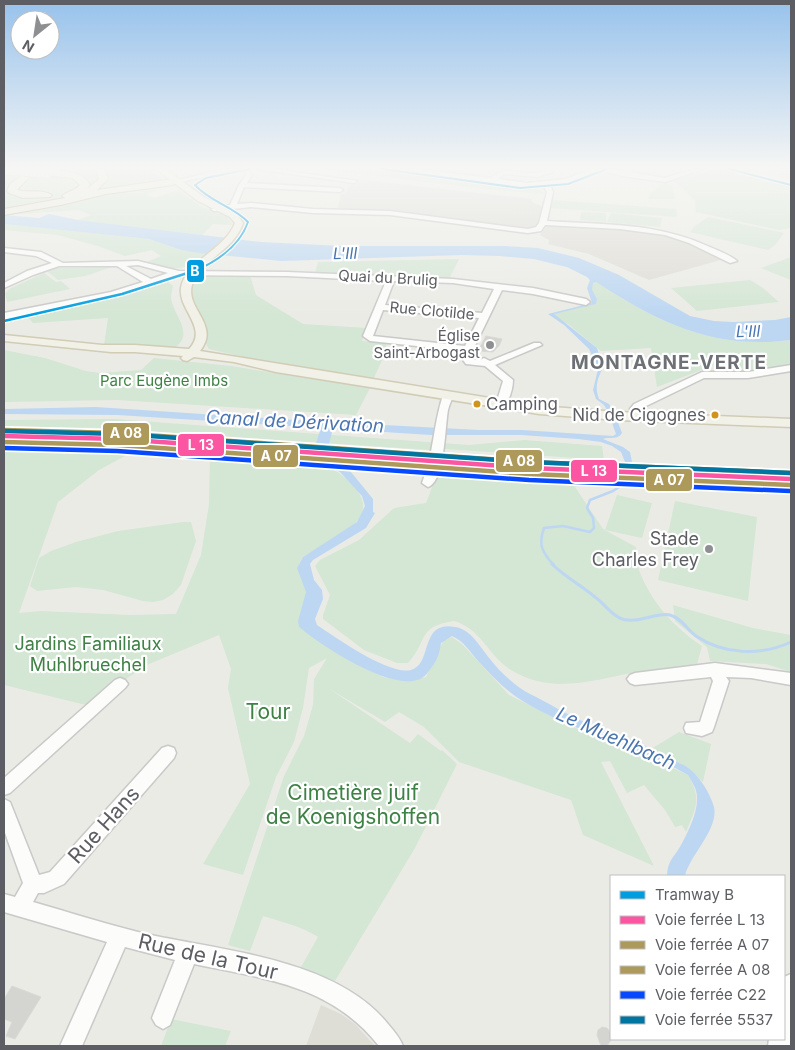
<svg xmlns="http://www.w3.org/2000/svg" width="795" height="1050" viewBox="0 0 795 1050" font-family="Inter,sans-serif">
	<rect width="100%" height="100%" fill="#ebebe6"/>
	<path fill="#dcdbd7" d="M354,179L532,199V202L542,206L539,221L532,229L386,212L337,210L341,194H345Z"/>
	<path fill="#deddd6" d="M549,226L653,232L684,241L724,259L649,280L589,254L548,244L549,240L540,235L546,227Z
		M321,1005L341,1014L355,1024L375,1046H306Z"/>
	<path fill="#e7ddd9" d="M748,169H791V179L759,173Z"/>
	<path fill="#d4e6d4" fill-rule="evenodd" d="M4,169H147L160,177L167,185L146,195L154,198L179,190L200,206L227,217L233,225L213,224L202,235L78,220L91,215L78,210L4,215Z
		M321,169H379L504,187L535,189L544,192L545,194L476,188Z
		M715,169H723L771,183L791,187V228L779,230L696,212L695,201L675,181Z
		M665,182L672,186L675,199H649V196C653,189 660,187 665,182Z
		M553,200L676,209L677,217L551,208Z
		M581,212L606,213V222L580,220Z
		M611,213L662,218L660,227L607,222Z
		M708,217L784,233L775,245L768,250L690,232L694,227Z
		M4,224L149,239L181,250L208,253C182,273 177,270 147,262L161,256L152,250L125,256L98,246L58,235L4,230Z
		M791,257V280L761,268Z
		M459,259L449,279L315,273L318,262Z
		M112,267L85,276L58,280L47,271L57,268Z
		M44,273L56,282L61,281L70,289L7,302L5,293L11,288Z
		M205,275H250L256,295L303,324L367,328L362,341L387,343L381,358H383L373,380L274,364L209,349C204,343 207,338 206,330C201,308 182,299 199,276Z
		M750,280L763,288L779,302L697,311L671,288Z
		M168,282L173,286C172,290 171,295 171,298C174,317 194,332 176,347L104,345L108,318L33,323L28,317L126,295Z
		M596,282C659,323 714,350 791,340V363L752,372H739L737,366L717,364L657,387L651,348L601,351L568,324L554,317L555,313L596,304L597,299L592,289V283Z
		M4,350L45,358L86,371L100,373L141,370L154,358L231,366L370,388L356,415L117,400L4,402Z
		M114,419L469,445L524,440L602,446L604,460L431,448L430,450L100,428L4,426V420Z
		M4,438L129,442L313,454V458C319,465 331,467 339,473C396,516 339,534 303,557C292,571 305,578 306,591C307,603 297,614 299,627L339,653L383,677L410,681L426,677L444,639L452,637L463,645L509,695L600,740L645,755L688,775C702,799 696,808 686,832L682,825L675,827L665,810L644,785L627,793L610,761L601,762L654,866L583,835L571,800L459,762L424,727L399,712L385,722L328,688L410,743L418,734L441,751L442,750L457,764L415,848L335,981L301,967L318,937C301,926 282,922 263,916L250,951L228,945L284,776L304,736L313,705L314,679L327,658L309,668L303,708L294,742L276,777L243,875L203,864L250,784L228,688L231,669L219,635L149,664L86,705L4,685ZM140,448L210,451L209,504L201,555L176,614L129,615L41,611L19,613L58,502L99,470Z
		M440,466L567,475L603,529L636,547C637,556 637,567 641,575C653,604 676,629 702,646L697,664C677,667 657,669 637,672C593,680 552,695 511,670C488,656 483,630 454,621C416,627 429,640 408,663H397L364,650L323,619V615L330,595L315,566L320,560L359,540L394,508L426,503Z
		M617,495L652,503L642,538L605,530Z
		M675,501L757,517L748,601L658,580Z
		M183,522H191L196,541L181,585L173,594L163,600L153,602L143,601L103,590L76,587L37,591L30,586L39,558L51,551L76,542L118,531Z
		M673,605L753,628L791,635V672L766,664L710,661L707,647L675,621Z
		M679,732L711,744L703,782L687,767L651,749Z
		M171,1019L231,1031L225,1046H161Z"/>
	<path fill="#bdd7f2" d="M49,214L78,220L261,242L342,246H506L538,248L579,258L619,275L690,316L714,321L733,322L775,320L791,317V340C714,350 659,323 596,282L593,283L592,289L597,299L596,304L554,314L597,348L603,367C598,379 594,386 599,399L609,404L613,410H607L604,405L596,399L593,390L598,369L589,349L564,325L548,314L592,303L587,288L590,280L587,277L567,267L554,264L534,259L500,256L461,255L281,261L199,253L181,250L149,239L4,224V215L39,218Z
		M96,407L327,422L479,430H522L613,436L616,434L611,420H617L622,433C617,441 609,436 603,439L623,447L630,452L632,462H625L621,452L612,446L601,442L578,439L521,435H431L117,415L4,414V409Z
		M316,455H324L325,458L351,472L373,499V512L375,513L366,528L313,560L310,564L314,580L322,590L323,599L315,619L317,625C335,637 390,676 411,670C433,664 419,620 455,627C471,629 480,647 490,659C499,671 516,687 530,694C549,703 567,715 587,723C602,730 618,734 633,740C645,745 655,752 667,757C673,761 681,763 687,767C699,775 710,793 714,807C719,829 689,856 685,876H667C668,859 674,858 681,845C688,832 698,812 697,797C697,789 692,782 688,775C635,744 574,733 521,700C505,690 492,676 479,662C470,652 464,641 452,636L441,643C440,652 437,661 431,668C428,673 423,679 417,680C387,689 322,646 299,627L298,621L306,592L297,568L303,557L357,522L365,506L362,496L340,472L317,460Z"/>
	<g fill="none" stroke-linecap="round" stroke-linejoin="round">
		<path stroke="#bdd7f2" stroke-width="2.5" d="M554,565C542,553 538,544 544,528L563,526L590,532L594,528L593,518L587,508L590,500L613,491L631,479L628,459"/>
		<path stroke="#bdd7f2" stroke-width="3" d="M552,564C565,577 581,585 595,597C602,602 607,609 615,615C619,618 623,620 628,620C641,622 659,612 670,615C681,618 687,629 696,636C724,655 761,656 791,642"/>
		<path fill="#bdd7f2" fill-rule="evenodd" d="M328,421L334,425L326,455L324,458H314L312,455L322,425Z"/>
	</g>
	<path fill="#d4d4d1" stroke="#dad9d6" d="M486,336L502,339L499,346L493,352L478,351Z
		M12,986L41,997L15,1039L6,1036L12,1022L4,1019V999Z
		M602,1027L607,1028L611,1033V1040L607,1046H601L597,1035L598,1030Z"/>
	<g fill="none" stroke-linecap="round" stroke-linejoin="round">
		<defs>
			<path id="minor" d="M225,169H237L173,184L170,182Z
				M256,169H274L357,181L354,183Z
				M399,169H417L491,178L503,170C513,171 523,173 533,173C541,173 546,168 553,172L537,177L504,174L498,179L528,183L566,179L592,169H610L665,178L694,169H704L665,182L622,176L600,170L569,182L550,185L553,192L547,221C604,225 656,222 710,247C719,251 730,255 737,261L730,263L689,243L665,235L620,229L545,225L541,231L528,233L390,215L313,213L251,207L214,211L211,209L230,205L239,185L246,175L245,173L248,171L252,175L247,183L340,188L343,190L340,192L244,187L237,204L251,203L313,209L390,211L528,229L536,227L539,223L547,192L543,185L528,187L494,183L491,184L488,182Z
				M4,248L41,252L63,263L138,261L179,271L287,272L453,279L533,288L586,299L590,302L586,305L533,294L502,290L470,356L472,359L480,360L484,358L490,361L534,343H540L542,345L495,365L513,380C513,389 509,404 501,407L496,404L503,381L485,366L466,364L460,356L463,351L370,341L363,336L386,281L287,276L176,275L116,296L4,319V313L111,292L143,282L117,266H59L33,275L4,288V283L27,271L52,263L36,256L4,252ZM138,265L168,273L151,279L126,266ZM394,281L453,283L494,289L482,313L385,305ZM383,310L479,318L465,346L373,336Z
				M791,365V371L748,378H704L642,408L640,418H632L630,409L634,404L702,372H748Z
				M448,392L453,395C452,400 449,405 448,410C445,425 445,482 428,487L422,483C434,453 433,425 443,395Z
				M715,663L791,673V685L751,678L726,677L729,681L714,727L712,732L702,736L686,733L684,728L686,723L700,722L713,681L711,677L635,685L630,683L627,679L630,675L635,673Z
				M120,678L125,680L128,684L125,688L10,793L4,795V778L115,680Z
				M168,746L174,748L176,753L174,758L64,884L44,893H38L33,902C72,913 111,926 151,935C226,951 337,960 388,1024C394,1031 400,1038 403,1046H379C331,985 265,979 194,964L170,1025L163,1029L156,1025L152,1018L175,960L125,947L82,1046H60L107,942L4,912V894L15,897L23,883L4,830V799L10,802L39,875L50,872L162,748Z
				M791,974L790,1046H768L769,1039H784V977Z"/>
			<path id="major" d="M156,169H165L204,197L236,213L243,223C234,251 200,260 192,285C185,309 221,325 200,351L539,406L618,412L791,419V427L618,420L539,414L276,372L234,362L194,357L187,361L183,360L181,358L183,356L135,352H111L4,341V335L102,345H135L189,349C209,328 178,310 181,288C185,261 225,250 235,223L230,217L198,201Z"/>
			<path id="highway" d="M4,169L14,170L15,172L11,175L4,174Z
				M96,169H104L108,179L97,190L173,179L178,182L173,185L106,194L61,205L4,215V209L65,198L62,196C67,191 75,191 80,185L72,178L44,175V171C57,169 84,171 90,185L87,189L99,179Z
				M27,172L31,175L17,190C28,193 43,189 52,195L50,197L23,198L9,193L7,191L10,184Z"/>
		</defs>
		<use href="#minor" stroke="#c8c9c8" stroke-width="3"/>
		<use href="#major" stroke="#d1ccb6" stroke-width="3"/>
		<use href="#highway" stroke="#c0b696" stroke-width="2"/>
		<use href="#minor" fill="#fcfcfb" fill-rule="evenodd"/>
		<use href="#major" fill="#f2f1e8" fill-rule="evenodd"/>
		<use href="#highway" fill="#eeece1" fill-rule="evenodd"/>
		<path stroke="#e2e2e2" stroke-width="1" stroke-dasharray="0.5 4" stroke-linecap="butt" d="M292,169L520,196L791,212"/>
		<path stroke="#e2e2e2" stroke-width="2.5" stroke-dasharray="1 5.5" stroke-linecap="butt" d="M639,471L791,486"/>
		<defs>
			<path id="highway-bridge" d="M14,170L47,173"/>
		</defs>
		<use href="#highway-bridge" stroke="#c0b696" stroke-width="11" stroke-linecap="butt"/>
		<use href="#highway-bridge" stroke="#eeece1" stroke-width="10"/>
		<defs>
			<path id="rail-1" d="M4,436L118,439L530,468L791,479"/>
			<path id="rail-2" d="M4,442L118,445L530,474L791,485"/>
			<path id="rail-3" d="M4,430L118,433L530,462L791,473"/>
			<path id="rail-4" d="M4,448L117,451L529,480L790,491"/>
			<path id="rail-5" d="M4,431L120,434L530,462L791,473"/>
		</defs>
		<use href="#rail-1" stroke="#fff" stroke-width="8"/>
		<use href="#rail-2" stroke="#fff" stroke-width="8"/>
		<use href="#rail-3" stroke="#fff" stroke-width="8"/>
		<use href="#rail-4" stroke="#fff" stroke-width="8"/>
		<use href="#rail-5" stroke="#fff" stroke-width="8"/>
		<use href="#rail-1" stroke="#fc55a2" stroke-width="4.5"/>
		<use href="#rail-2" stroke="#ad995a" stroke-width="4.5"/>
		<use href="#rail-3" stroke="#ad995a" stroke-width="4.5"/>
		<use href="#rail-4" stroke="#0749ff" stroke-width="4.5"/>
		<use href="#rail-5" stroke="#0075a1" stroke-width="4.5"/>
		<defs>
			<path id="tram-1-far1" d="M382,169L520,188L568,184L607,169
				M729,169L791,185
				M197,270C219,260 240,245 248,222C233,206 210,202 195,185L206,178L250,169"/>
			<path id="tram-1" d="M4,321L122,294L200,269"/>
		</defs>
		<use href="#tram-1-far1" stroke="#fff" stroke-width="4"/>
		<use href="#tram-1" stroke="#fff" stroke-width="5"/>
		<use href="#tram-1-far1" stroke="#009ee0" stroke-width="2"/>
		<use href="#tram-1" stroke="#009ee0" stroke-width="2.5"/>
	</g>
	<linearGradient id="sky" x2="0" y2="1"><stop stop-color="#97c2ec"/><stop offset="0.53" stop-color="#f6f6f4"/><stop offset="1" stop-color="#f6f6f4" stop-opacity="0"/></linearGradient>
	<rect width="795" height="316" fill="url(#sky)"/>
	<g fill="#8e8f91" stroke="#fff" stroke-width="2">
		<circle cx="490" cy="345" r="5"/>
		<circle cx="709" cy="549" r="5"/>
	</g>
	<g fill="#d09419" stroke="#fff" stroke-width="2">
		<circle cx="477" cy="404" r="4.5"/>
		<circle cx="715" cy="415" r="4.5"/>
	</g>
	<g text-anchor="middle" stroke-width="4.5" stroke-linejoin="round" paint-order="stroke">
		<g font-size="15" fill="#5c5e63" stroke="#fff">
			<text transform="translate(388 278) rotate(3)" y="5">Quai du Brulig</text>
			<text transform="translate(432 311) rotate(5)" y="5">Rue Clotilde</text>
		</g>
		<g font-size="15" fill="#5c5e63" stroke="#fff" text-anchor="end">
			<text x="480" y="341">Église<tspan x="480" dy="17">Saint-Arbogast</tspan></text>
		</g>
		<g font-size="15" fill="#3d8145" stroke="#fff">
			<text x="164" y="386">Parc Eugène Imbs</text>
		</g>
		<g font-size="16" font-style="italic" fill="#4b75b0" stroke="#fff">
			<text transform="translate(345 253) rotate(-1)" y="6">L'Ill</text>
			<text transform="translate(748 331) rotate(-1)" y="6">L'Ill</text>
		</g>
		<g font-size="17" fill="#5c5e63" stroke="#fff" text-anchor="start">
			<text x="486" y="410">Camping</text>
			<text x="706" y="421" text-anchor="end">Nid de Cigognes</text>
		</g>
		<g font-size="18" fill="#5c5e63" stroke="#fff" text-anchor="end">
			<text x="699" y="545">Stade<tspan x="699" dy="21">Charles Frey</tspan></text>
		</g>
		<g font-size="18" fill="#3d8145" stroke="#fff">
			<text x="88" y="650">Jardins Familiaux<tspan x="88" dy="21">Muhlbruechel</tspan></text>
		</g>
		<g font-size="19" font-weight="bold" letter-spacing="1" fill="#6d7075" stroke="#fff">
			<text x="669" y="369">MONTAGNE-VERTE</text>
		</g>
		<g font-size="19" font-style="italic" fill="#4b75b0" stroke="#fff">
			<text transform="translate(295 421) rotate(3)" y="7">Canal de Dérivation</text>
			<text transform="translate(616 738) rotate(24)" y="7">Le Muehlbach</text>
		</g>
		<g font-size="21" fill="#3d8145" stroke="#fff">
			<text x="268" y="719">Tour</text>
			<text x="353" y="800">Cimetière juif<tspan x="353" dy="24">de Koenigshoffen</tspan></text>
		</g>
		<g font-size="21" fill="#5c5e63" stroke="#fff">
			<text transform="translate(104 825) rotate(-48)" y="7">Rue Hans</text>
			<text transform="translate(208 957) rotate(13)" y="7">Rue de la Tour</text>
		</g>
	</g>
	<g stroke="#fff" stroke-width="2">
		<rect x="186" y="259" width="19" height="24" rx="5" fill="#009ee0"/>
		<rect x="102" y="422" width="48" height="24" rx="5" fill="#ad995a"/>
		<rect x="177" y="433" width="48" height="24" rx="5" fill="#fc55a2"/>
		<rect x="252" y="444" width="47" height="24" rx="5" fill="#ad995a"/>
		<rect x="495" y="449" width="48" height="24" rx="5" fill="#ad995a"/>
		<rect x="570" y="459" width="48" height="24" rx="5" fill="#fc55a2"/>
		<rect x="645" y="468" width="48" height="24" rx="5" fill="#ad995a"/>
	</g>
	<g font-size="14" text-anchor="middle" font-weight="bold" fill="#fff">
		<text x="195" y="276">B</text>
		<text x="126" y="438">A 08</text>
		<text x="201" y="450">L 13</text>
		<text x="276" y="461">A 07</text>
		<text x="519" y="466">A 08</text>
		<text x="594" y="476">L 13</text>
		<text x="669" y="485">A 07</text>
	</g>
	<rect width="795" height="1050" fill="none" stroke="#5c5e63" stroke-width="10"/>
	<rect x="610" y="875" width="175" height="165" fill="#ffffff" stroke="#bebfc1"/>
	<rect x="620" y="891" width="25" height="8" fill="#009ee0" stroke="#bebfc1"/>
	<text x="655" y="900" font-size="15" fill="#5c5e63">Tramway B</text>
	<rect x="620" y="916" width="25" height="8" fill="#fc55a2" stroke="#bebfc1"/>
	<text x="655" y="925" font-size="15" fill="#5c5e63">Voie ferrée L 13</text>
	<rect x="620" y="941" width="25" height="8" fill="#ad995a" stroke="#bebfc1"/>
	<text x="655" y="950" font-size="15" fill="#5c5e63">Voie ferrée A 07</text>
	<rect x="620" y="966" width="25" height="8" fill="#ad995a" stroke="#bebfc1"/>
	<text x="655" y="975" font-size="15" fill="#5c5e63">Voie ferrée A 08</text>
	<rect x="620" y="991" width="25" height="8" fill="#0749ff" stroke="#bebfc1"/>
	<text x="655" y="1000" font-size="15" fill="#5c5e63">Voie ferrée C22</text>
	<rect x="620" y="1016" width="25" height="8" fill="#0075a1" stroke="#bebfc1"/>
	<text x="655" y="1025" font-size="15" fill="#5c5e63">Voie ferrée 5537</text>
	<g transform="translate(35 35) rotate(210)"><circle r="24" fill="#ffffff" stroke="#bebfc1"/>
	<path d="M0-4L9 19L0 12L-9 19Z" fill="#8e8f91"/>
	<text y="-8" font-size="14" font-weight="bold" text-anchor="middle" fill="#5c5e63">N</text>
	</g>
</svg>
